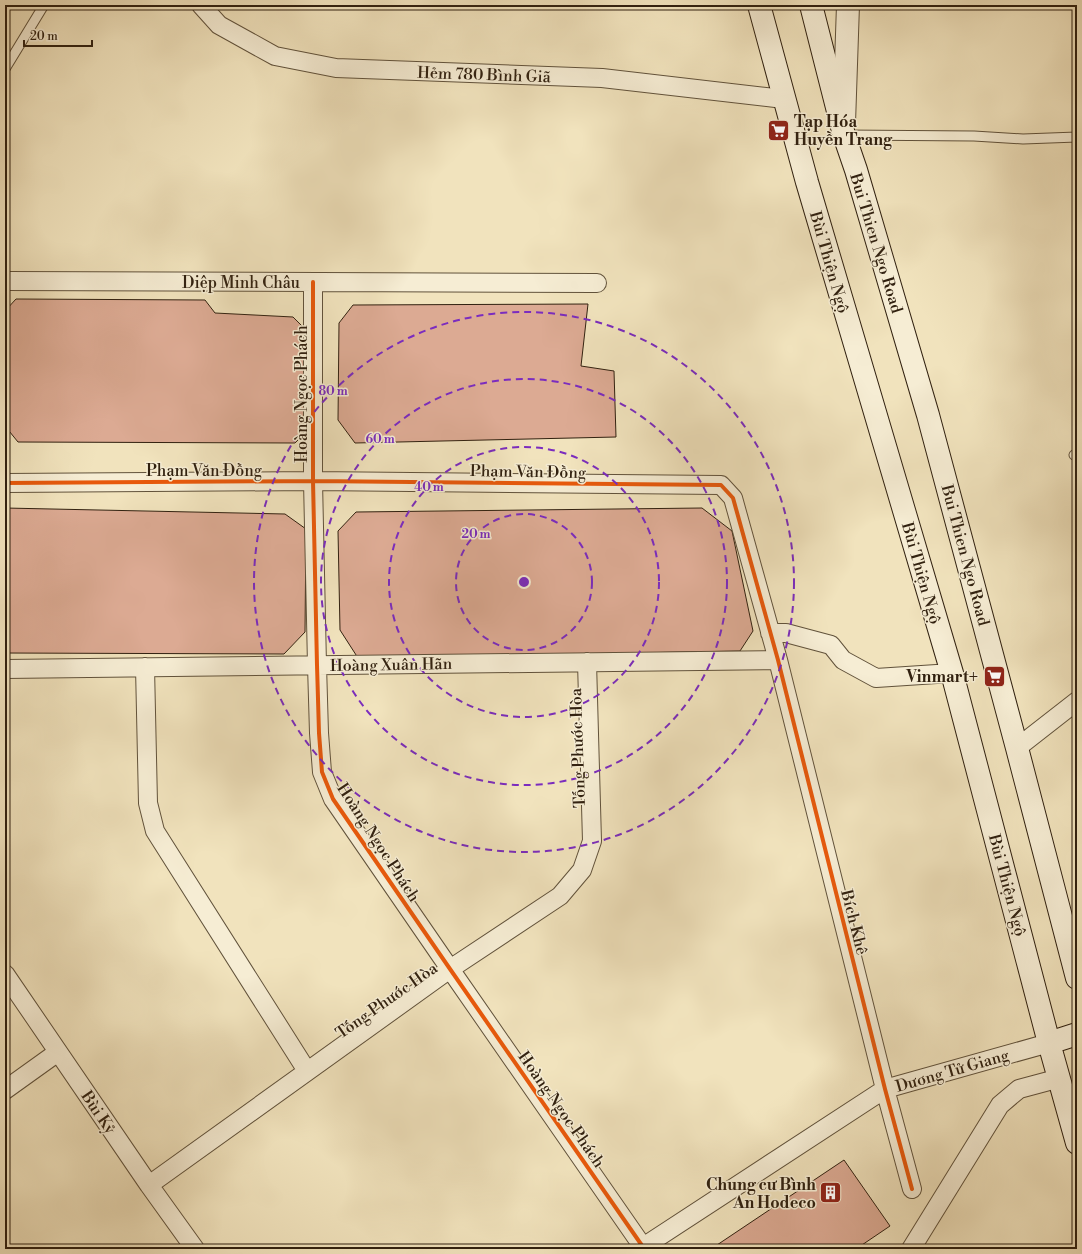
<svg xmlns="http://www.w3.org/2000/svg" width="1082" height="1254" viewBox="0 0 1082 1254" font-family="'Libre Bodoni',serif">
	<rect width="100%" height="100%" fill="#f1e3bd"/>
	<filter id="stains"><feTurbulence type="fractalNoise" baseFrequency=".005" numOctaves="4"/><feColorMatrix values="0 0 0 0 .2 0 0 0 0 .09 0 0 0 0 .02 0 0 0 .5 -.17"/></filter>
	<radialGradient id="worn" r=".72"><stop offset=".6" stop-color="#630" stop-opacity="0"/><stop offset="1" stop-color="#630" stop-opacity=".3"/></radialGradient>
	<path fill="#dcaa93" stroke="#312110" d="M16,299L205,300L215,313L293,317L311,335L313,425L295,443L18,442L5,426V311Z
		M588,304L581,366L614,371L616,437L355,443L338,420L339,323L353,305Z
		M5,508L285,514L306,529L305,632L284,654L5,653Z
		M702,508L732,531L753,631L740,651L358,658L340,630L338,531L356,512Z
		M844,1160L890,1226L856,1249H711Z"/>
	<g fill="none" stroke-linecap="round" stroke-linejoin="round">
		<defs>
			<path id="service" d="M5,69L44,5
				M845,135L974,136L1023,139L1077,137
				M1074,455L1077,453"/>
			<path id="minor" d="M201,5L219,25L275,56L336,68L602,78L784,99
				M5,281L597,283
				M313,282V481L317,665L319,733L322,772L333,799L450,969L643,1247
				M5,483L313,481L721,485L733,498L778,660L885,1089L912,1189
				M770,633H786L831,645L843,660L876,678L952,673
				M145,667L148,803L155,831L307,1071
				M5,669L778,660
				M1017,748L1077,701
				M5,974L149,1185L195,1249
				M5,1090L58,1052
				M149,1185L450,969L560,896L582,870L592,841L587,662
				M638,1249L643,1247L885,1089L1049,1043
				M911,1249L1000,1105L1019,1089L1060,1078"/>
			<path id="tertiary" d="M844,123L848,5"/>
			<path id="secondary" d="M759,5L807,182L952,673L1049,1043L1077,1143
				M811,5L844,135L856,170L928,415L1017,748L1077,978
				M1049,1043L1077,1034"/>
		</defs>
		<use href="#service" stroke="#61523b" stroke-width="11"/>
		<use href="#minor" stroke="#61523b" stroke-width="20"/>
		<use href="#tertiary" stroke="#61523b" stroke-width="24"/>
		<use href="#secondary" stroke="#312110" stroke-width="24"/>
		<use href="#service" stroke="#f6edd4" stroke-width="9"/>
		<use href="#minor" stroke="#f6edd4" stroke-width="18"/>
		<use href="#tertiary" stroke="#f6edd4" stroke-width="22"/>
		<use href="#secondary" stroke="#f6edd4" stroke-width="22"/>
		<defs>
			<path id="cycleway" d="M313,282V481L317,665L319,733L322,772L333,799L450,969L643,1247
				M5,483L313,481L721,485L733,498L778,660L885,1089L912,1189"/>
		</defs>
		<use href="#cycleway" stroke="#f6edd4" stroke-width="6"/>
		<use href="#cycleway" stroke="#e8590c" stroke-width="4"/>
	</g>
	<g fill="none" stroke="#7b2cbf" stroke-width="2" stroke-dasharray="7 5">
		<circle cx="524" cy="582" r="68"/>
		<circle cx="524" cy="582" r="135"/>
		<circle cx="524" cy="582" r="203"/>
		<circle cx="524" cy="582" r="270"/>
	</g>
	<defs>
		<symbol id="supermarket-square" viewBox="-11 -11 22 22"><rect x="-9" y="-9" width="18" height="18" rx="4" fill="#8f2418" stroke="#f6edd4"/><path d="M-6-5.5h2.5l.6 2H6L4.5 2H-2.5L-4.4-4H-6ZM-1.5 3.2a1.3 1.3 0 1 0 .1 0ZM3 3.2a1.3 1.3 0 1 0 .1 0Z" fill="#fff"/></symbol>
		<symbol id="building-square" viewBox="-11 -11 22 22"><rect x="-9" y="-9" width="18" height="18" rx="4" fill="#8f2418" stroke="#f6edd4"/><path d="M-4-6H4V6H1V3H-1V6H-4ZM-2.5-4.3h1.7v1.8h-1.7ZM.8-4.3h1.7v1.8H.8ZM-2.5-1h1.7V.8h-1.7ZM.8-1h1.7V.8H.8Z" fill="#fff"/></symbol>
	</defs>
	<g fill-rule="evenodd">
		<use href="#supermarket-square" x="766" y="118" width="25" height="25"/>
		<use href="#supermarket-square" x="982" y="664" width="25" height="25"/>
		<use href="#building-square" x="818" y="1180" width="25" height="25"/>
	</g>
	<g text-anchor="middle" stroke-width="3" stroke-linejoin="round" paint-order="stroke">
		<g font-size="16" fill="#312110" stroke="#f6edd4">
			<text transform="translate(484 74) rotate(2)" y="6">Hẻm 780 Bình Giã</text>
			<text transform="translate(877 243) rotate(73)" y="6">Bui Thien Ngo Road</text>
			<text transform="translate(830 262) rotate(74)" y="6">Bùi Thiện Ngộ</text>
			<text x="241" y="288">Diệp Minh Châu</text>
			<text transform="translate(301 394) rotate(-90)" y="6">Hoàng Ngọc Phách</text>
			<text x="204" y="476">Phạm Văn Đồng</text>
			<text transform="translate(528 471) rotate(1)" y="6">Phạm Văn Đồng</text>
			<text transform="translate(966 555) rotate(75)" y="6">Bui Thien Ngo Road</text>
			<text transform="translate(922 573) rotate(74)" y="6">Bùi Thiện Ngộ</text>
			<text transform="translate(391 664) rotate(-1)" y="6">Hoàng Xuân Hãn</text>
			<text transform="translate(577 748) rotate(-92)" y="6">Tống Phước Hòa</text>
			<text transform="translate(379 842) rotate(57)" y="6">Hoàng Ngọc Phách</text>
			<text transform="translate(1008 885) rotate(75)" y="6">Bùi Thiện Ngộ</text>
			<text transform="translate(855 922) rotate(76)" y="6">Bích Khê</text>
			<text transform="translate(386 1000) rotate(-35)" y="6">Tống Phước Hòa</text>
			<text transform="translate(952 1070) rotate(-16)" y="6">Dương Tử Giang</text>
			<text transform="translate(562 1109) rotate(55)" y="6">Hoàng Ngọc Phách</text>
			<text transform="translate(99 1112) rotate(56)" y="6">Bùi Kỷ</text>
		</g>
		<g font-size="16" font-weight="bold" fill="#312110" stroke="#f6edd4" text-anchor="end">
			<text x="794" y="127" text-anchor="start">Tạp Hóa<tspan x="794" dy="18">Huyền Trang</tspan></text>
			<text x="978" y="682">Vinmart+</text>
			<text x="816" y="1190">Chung cư Bình<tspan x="816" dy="18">An Hodeco</tspan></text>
		</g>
	</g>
	<circle cx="524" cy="582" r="6" fill="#7b2cbf" stroke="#f6edd4" stroke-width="2"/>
	<g font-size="12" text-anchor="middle" font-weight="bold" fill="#7b2cbf" stroke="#f6edd4" stroke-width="3" stroke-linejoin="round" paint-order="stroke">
		<text x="333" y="395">80 m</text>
		<text x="380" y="443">60 m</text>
		<text x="429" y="491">40 m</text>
		<text x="476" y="538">20 m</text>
	</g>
	<rect width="1082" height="1254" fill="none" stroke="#f1e3bd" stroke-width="20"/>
	<rect x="6" y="6" width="1070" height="1242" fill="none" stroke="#312110" stroke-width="2"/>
	<rect x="10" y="10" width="1062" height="1234" fill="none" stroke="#312110"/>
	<path d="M24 40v6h68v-6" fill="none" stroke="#312110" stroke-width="2"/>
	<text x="30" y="40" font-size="12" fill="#312110" stroke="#f6edd4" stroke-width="3" paint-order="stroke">20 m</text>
	<rect width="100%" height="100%" filter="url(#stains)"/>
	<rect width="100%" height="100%" fill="url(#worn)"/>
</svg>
